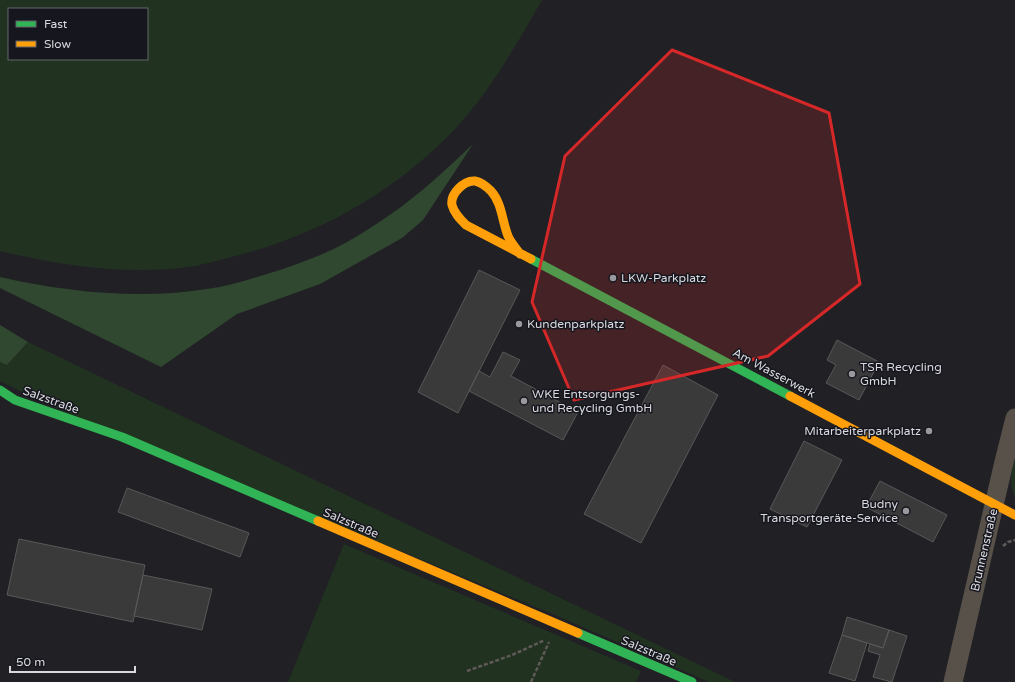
<svg xmlns="http://www.w3.org/2000/svg" width="1015" height="682" viewBox="0 0 1015 682" font-family="'Varela Round',sans-serif">
	<rect width="100%" height="100%" fill="#212125"/>
	<path fill="#213221" fill-rule="evenodd" d="M0,0H542C516,45 490,92 454,130C393,194 313,238 227,258C216,261 205,264 195,266C130,276 63,266 0,251ZM9,9H147V59H9Z
		M28,342L735,682H709L562,618L42,402L0,381V362L7,365Z
		M1015,451V497C1008,482 1012,467 1015,451Z
		M344,544L641,671L636,682H288Z"/>
	<path fill="#304830" d="M473,144L423,220L402,238L320,284L237,314L161,367L0,288V277C66,292 139,300 207,289C232,286 256,277 280,270C303,262 326,254 347,242C377,225 407,204 433,181C447,169 460,156 473,144Z
		M0,325L28,342L7,365L0,362Z"/>
	<path fill="#3b3a3b" stroke="#595758" d="M479,270L520,290L458,413L418,392Z
		M837,340L879,362L859,400L826,383L836,365L827,360Z
		M503,352L520,360L511,376L578,412L563,440L469,391L479,371L490,377Z
		M663,365L718,395L641,543L584,514Z
		M804,441L842,460L807,527L770,509Z
		M880,481L947,515L933,542L866,507Z
		M127,488L249,533L240,557L118,512Z
		M19,539L145,565L133,622L7,595Z
		M143,575L212,589L202,630L134,616Z
		M847,617L889,630L883,648L842,635Z
		M889,630L907,636L892,682L873,677L880,655L868,651L870,644L883,648Z
		M842,635L867,643L855,681L829,673Z"/>
	<g fill="none" stroke-linecap="round" stroke-linejoin="round">
		<path stroke="#5f5a57" stroke-width="2.5" stroke-dasharray="4 2" stroke-linecap="butt" d="M1003,546L1008,542L1015,540
			M467,671L512,655L545,640
			M531,682L549,642"/>
		<path stroke="#58514a" stroke-width="19" d="M953,682L1004,462L1015,418"/>
		<path stroke="#30b455" stroke-width="9" d="M531,259L790,396
			M0,390L15,400L122,437L318,521
			M578,633L692,682"/>
		<path stroke="#ff9f0a" stroke-width="9" d="M520,254C516,248 511,243 508,236C502,221 502,203 491,191C487,187 481,182 475,181C464,180 450,194 452,205C454,213 460,219 466,225L531,259
			M790,396L1015,515
			M318,521L578,633"/>
	</g>
	<path fill="#d62828" fill-opacity="0.2" stroke="#d62828" stroke-width="3" stroke-linejoin="round" d="M672,50L829,113L860,284L768,356L574,400L532,302L565,156Z"/>
	<g fill="#99999e" stroke="#16161e" stroke-width="1.5">
		<circle cx="613" cy="278" r="4"/>
		<circle cx="519" cy="324" r="4"/>
		<circle cx="852" cy="374" r="4"/>
		<circle cx="524" cy="401" r="4"/>
		<circle cx="929" cy="431" r="4"/>
		<circle cx="906" cy="511" r="4"/>
	</g>
	<g text-anchor="middle" stroke-width="3" stroke-linejoin="round" paint-order="stroke">
		<g font-size="12" fill="#d9d9df" stroke="#16161e" text-anchor="start">
			<text x="621" y="282">LKW-Parkplatz</text>
			<text x="527" y="328">Kundenparkplatz</text>
			<text x="860" y="371">TSR Recycling<tspan x="860" dy="14">GmbH</tspan></text>
			<text x="532" y="398">WKE Entsorgungs-<tspan x="532" dy="14">und Recycling GmbH</tspan></text>
			<text x="921" y="435" text-anchor="end">Mitarbeiterparkplatz</text>
			<text x="898" y="508" text-anchor="end">Budny<tspan x="898" dy="14">Transportgeräte-Service</tspan></text>
		</g>
		<g font-size="12" fill="#d9d9df" stroke="#16161e">
			<text transform="translate(774 373) rotate(28)" y="4">Am Wasserwerk</text>
			<text transform="translate(51 400) rotate(20)" y="4">Salzstraße</text>
			<text transform="translate(351 523) rotate(23)" y="4">Salzstraße</text>
			<text transform="translate(984 550) rotate(-77)" y="4">Brunnenstraße</text>
			<text transform="translate(649 651) rotate(23)" y="4">Salzstraße</text>
		</g>
	</g>
	<rect x="8" y="8" width="140" height="52" fill="#16161e" stroke="#64646b"/>
	<rect x="16" y="21" width="20" height="6" fill="#30b455" stroke="#64646b"/>
	<text x="44" y="28" font-size="12" fill="#d9d9df">Fast</text>
	<rect x="16" y="41" width="20" height="6" fill="#ff9f0a" stroke="#64646b"/>
	<text x="44" y="48" font-size="12" fill="#d9d9df">Slow</text>
	<path d="M10 666v6h125v-6" fill="none" stroke="#d9d9df" stroke-width="2"/>
	<text x="16" y="666" font-size="12" fill="#d9d9df" stroke="#16161e" stroke-width="3" paint-order="stroke">50 m</text>
</svg>
